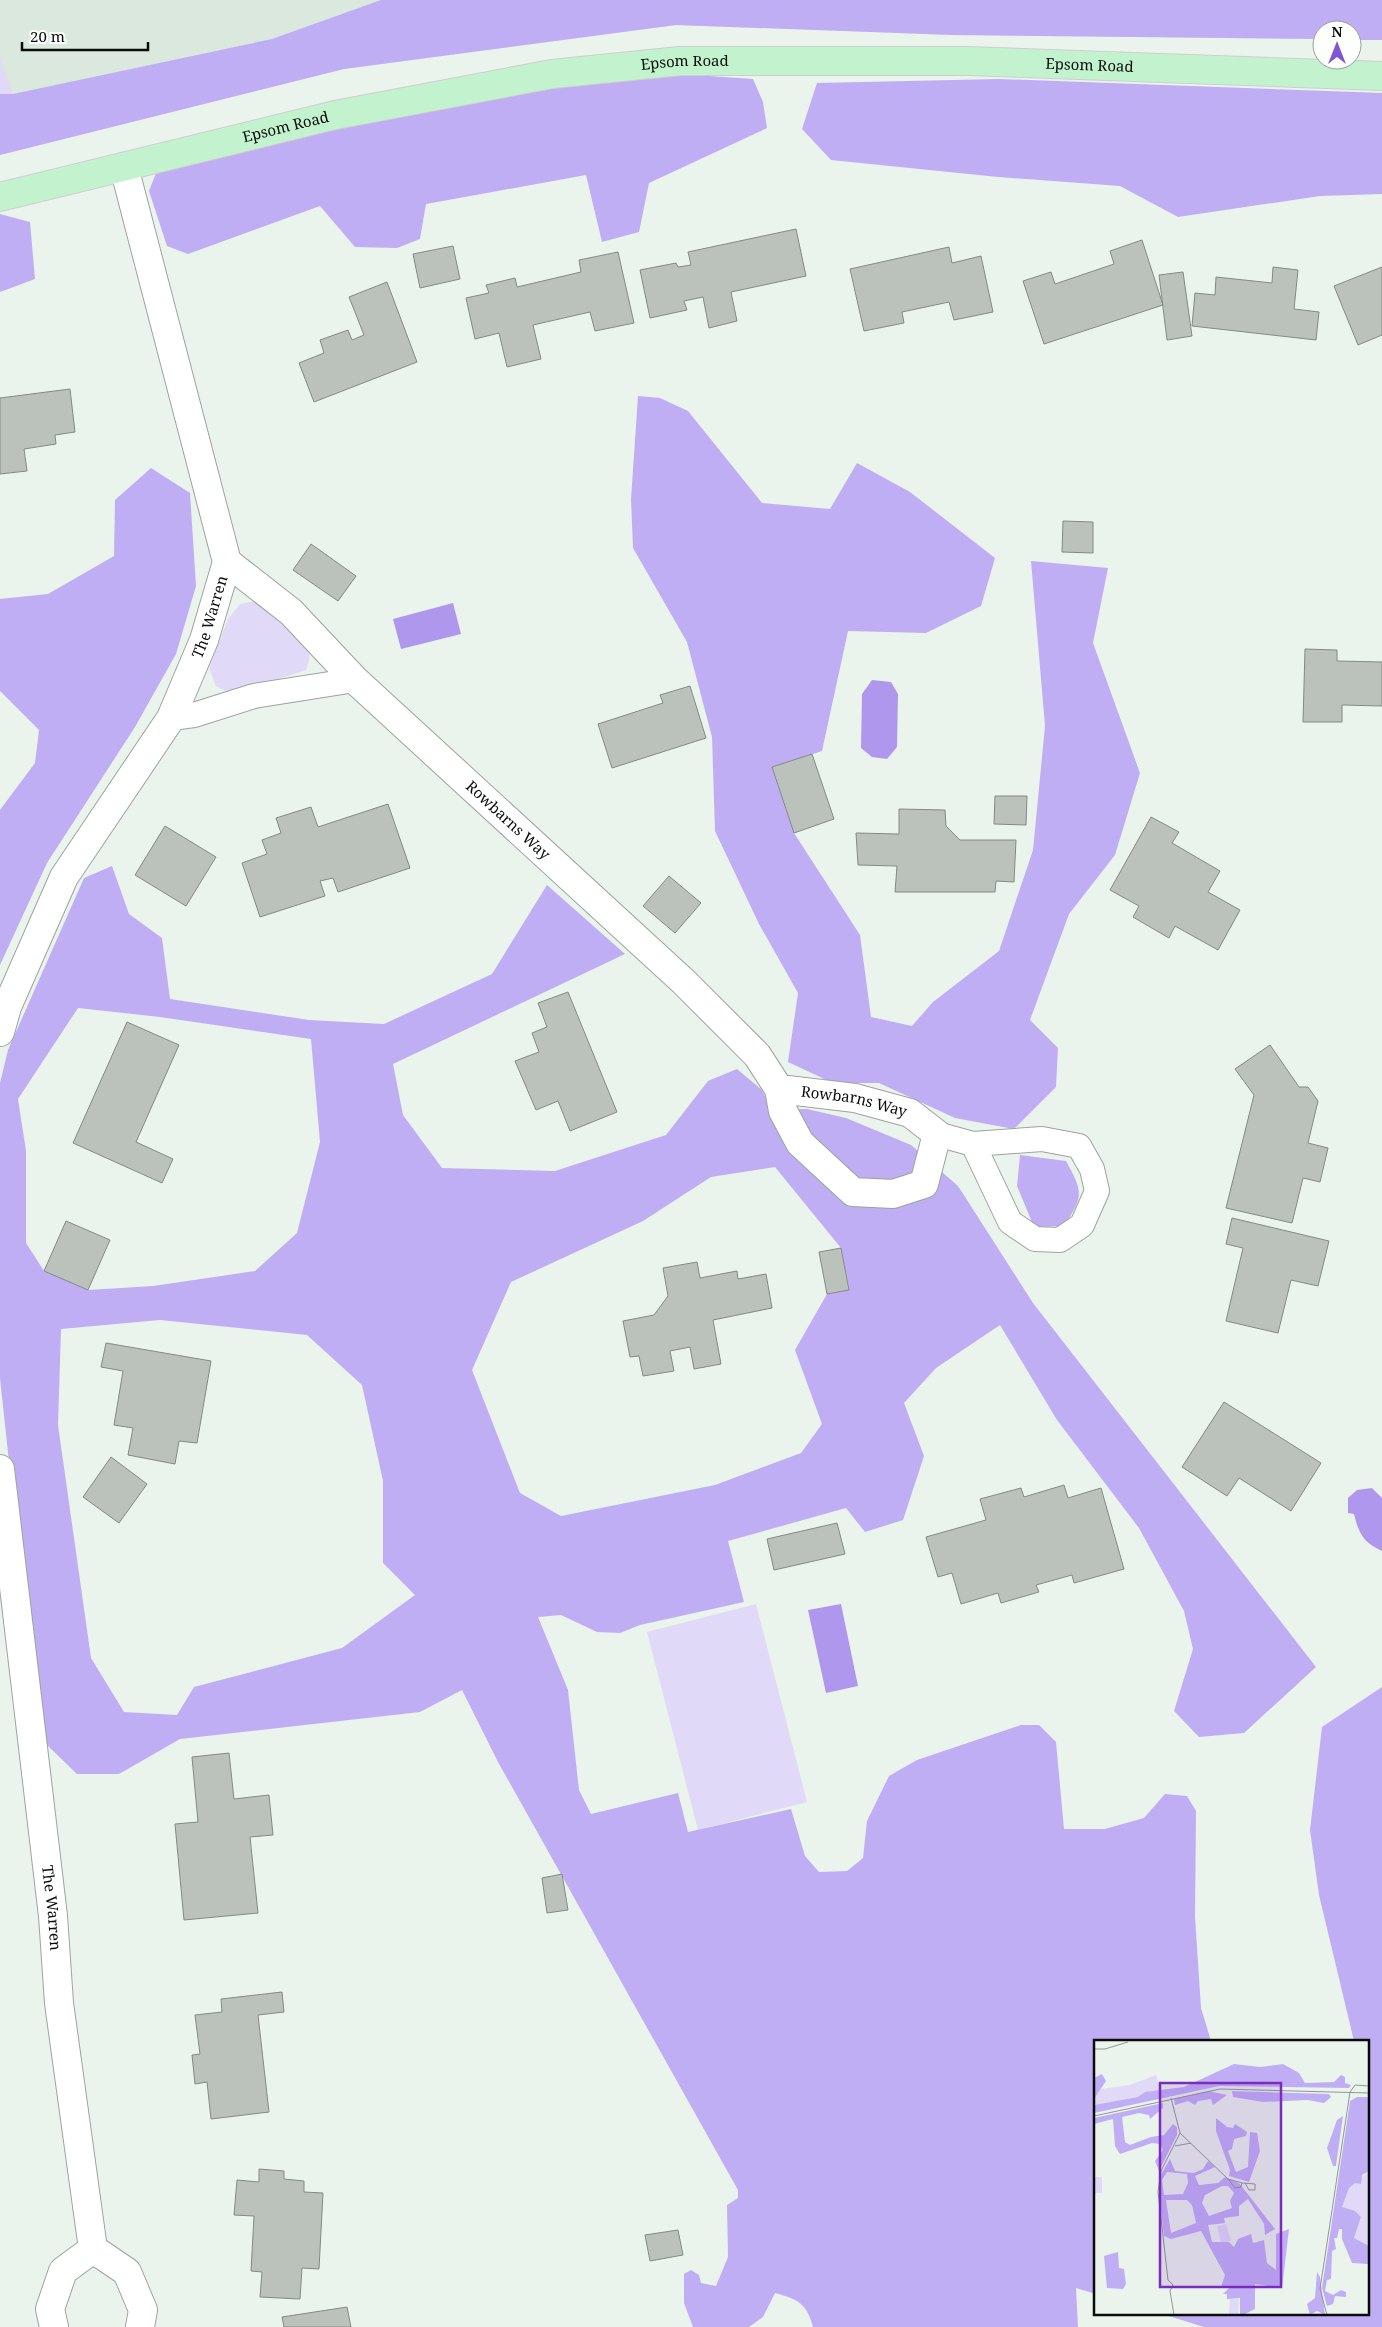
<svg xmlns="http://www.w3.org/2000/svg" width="1382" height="2327" viewBox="0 0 1382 2327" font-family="'Noto Serif',serif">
	<rect width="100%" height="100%" fill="#ebf3ed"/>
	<path fill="#dae8dd" d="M0,0H1382V40H1352V30H1322V39L952,35L676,25L344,69L0,155Z"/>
	<path fill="#e0d9f7" d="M0,57L13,94H0Z
		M255,601C266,609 305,636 308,647C311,656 309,662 306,670L232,694L216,686L209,668L228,619L240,604Z
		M756,1604L807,1802L698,1830L647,1632Z"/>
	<path fill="#c0aef4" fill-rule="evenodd" d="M381,0H1382V40H1352V30H1322V39L952,35L676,25L344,69L0,155V94H13L272,39Z
		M679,74L753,79L763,102L767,128L649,183L639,232L602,242L586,175L426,204L420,239L397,248L355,247L320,206L188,254L167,246L149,191L156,173L353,123L542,88Z
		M999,79L1382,93V194L1320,196L1178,217L1120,186L998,177L831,160L802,129L817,83Z
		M0,214L30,222L35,279L0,292Z
		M638,396L660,398L688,411L762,503L830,509L857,463L910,492L995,558L981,606L926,633L848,631L822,751L772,767L794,833L860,935L871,1017L912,1026L933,1002L999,951L1033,850L1045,726L1031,561L1108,568L1093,643L1140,773L1115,855L1069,914L1030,1020L1058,1048L1056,1087L1014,1129L955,1118L879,1083H833L788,1062L798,993L759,924L715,831L712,737L687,642L633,548L631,499Z
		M151,468L190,493L196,586L176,654L135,727L47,863L0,965V810L35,763L39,730L0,691V599L48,594L114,556L115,500Z
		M112,866L129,914L162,938L170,999L309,1020L384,1024L492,974L547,885L625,954L393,1064L403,1115L442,1168L555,1171L666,1135L708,1081L737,1069L762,1090L771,1109H807L846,1118L911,1145L958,1186L1033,1303L1316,1667L1244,1733L1199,1737L1174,1711L1193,1649L1184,1611L1139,1528L1057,1420L1000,1325L936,1368L904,1403L924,1456L903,1520L865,1532L846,1508L728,1541L744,1602L640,1625L620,1633L597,1632L561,1615L538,1617L568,1690L579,1790L591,1814L678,1793L688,1832L791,1809L805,1856L819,1872L847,1871L863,1858L867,1821L889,1776L917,1760L1021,1725H1039L1056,1742L1064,1829H1105L1144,1818L1165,1794L1187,1796L1196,1811L1195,1917L1201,2008L1211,2041H1096V2294L1076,2288L1078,2327H813C807,2303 797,2299 775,2293L763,2317L749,2327H693L684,2303V2274L691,2270L699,2275L701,2283L716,2286L728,2257L727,2205L738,2198V2190L498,1762L462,1690L420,1712L180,1739L119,1774H77L47,1745L33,1685L0,1378V1083L8,1050L84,878ZM78,1008L160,1017L311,1039L320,1142L297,1233L255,1271L153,1286L88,1290L44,1271L26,1243V1151L18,1099ZM775,1167L841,1248L849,1289L827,1294L795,1350L822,1424L801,1453L715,1485L561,1516L520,1493L472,1370L511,1282L643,1221L711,1177ZM160,1320L307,1335L362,1385L383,1481V1563L415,1595L342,1648L194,1687L177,1715L124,1712L91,1658L58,1425L61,1329Z
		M1020,1155L1066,1161C1083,1192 1084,1196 1064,1226L1034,1227L1017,1186Z
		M1382,1687V2327H1204L1159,2313H1368V2041H1354L1319,1895L1310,1830L1322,1727Z"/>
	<path fill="#af97ed" d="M453,603L461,634L401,649L393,619Z
		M872,680L891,682L898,694L897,747L887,759L872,757L861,748L862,694Z
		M1372,1488L1382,1498V1551C1363,1542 1359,1534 1354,1514L1348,1513V1498L1357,1490Z
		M841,1604L858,1686L826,1693L808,1610Z"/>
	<path fill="#bbc2bc" stroke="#838a84" d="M796,229L806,276L731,292L737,321L709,328L703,297L684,301L687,310L650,318L640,270L676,263L678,267L691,265L688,252Z
		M1142,240L1163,305L1044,344L1023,281L1051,272L1055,284L1114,264L1110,251Z
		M453,246L460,279L420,288L413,254Z
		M949,247L952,263L981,256L993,312L954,320L949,302L902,312L904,323L864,331L850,269Z
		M618,252L634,323L595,331L590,312L533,325L541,359L507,367L499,333L475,339L466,298L489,293L486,285L515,278L517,287L581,272L579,260Z
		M1273,267L1298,270L1294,309L1319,312L1316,340L1192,326L1195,293L1215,295L1216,277L1272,283Z
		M1382,267V335L1358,345L1334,286Z
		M1183,272L1192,336L1167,340L1159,275Z
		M387,282L417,362L314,402L299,363L324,353L320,340L348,330L352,340L364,335L349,297Z
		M70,389L75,432L55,435L56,444L24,449L27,471L0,474V398Z
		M1063,521L1093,522V553L1062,552Z
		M311,544L356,576L338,601L293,570Z
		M1305,649L1337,650V661L1382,662V706L1342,705V722H1303Z
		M690,686L706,738L612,768L598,724L663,703L660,695Z
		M812,754L834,819L794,833L772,767Z
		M995,796H1027L1026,825L994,824Z
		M388,804L410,868L338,892L333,878L320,881L325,896L260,917L242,863L267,854L262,840L281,833L276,818L311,807L318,827Z
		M899,809L945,810L946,826L960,840H1016L1014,882L996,881L995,892H895L897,866L858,865L856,833L899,834Z
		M1151,817L1179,832L1172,843L1220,871L1208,892L1240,910L1218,950L1175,926L1169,938L1133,917L1139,906L1110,890Z
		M165,826L216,857L186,906L135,875Z
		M669,876L701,903L675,933L643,906Z
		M568,992L617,1112L570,1131L558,1101L536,1110L515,1061L539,1052L532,1033L547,1027L538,1003Z
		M127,1022L179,1045L136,1142L173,1159L162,1183L73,1143Z
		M1270,1045L1299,1087H1308L1318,1101L1308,1143L1328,1148L1320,1182L1303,1178L1292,1223L1226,1208L1254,1095L1235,1069Z
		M1232,1218L1329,1241L1318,1286L1291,1280L1278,1333L1226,1321L1243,1248L1226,1244Z
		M66,1221L110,1240L88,1290L44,1271Z
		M841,1248L849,1290L827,1294L819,1252Z
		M697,1262L700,1278L737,1271L738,1279L766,1274L772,1308L713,1320L721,1364L694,1369L690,1347L670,1351L674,1371L643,1376L639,1356L630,1357L623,1321L654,1315L668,1296L663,1268Z
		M106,1343L211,1361L197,1443L179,1441L175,1464L128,1455L133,1428L114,1425L123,1371L101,1367Z
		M1224,1402L1321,1463L1291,1511L1239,1478L1227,1496L1182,1467Z
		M111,1457L147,1484L119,1523L83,1497Z
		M1064,1485L1068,1498L1101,1488L1124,1569L1074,1583L1072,1575L1036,1585L1039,1592L1001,1603L998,1593L961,1604L952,1573L938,1577L926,1537L986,1520L980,1499L1021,1488L1024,1497Z
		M837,1523L845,1554L774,1570L767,1539Z
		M229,1753L234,1799L269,1795L273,1835L250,1837L258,1913L184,1920L175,1824L198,1822L192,1757Z
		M562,1874L568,1910L547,1913L542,1878Z
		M282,1992L284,2012L258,2015L269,2112L211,2119L207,2082L195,2084L192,2055L200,2054L195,2015L222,2012L221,1999Z
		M259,2169L284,2171V2179L304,2181V2192L323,2193L319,2269L302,2268L300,2299L260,2297L262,2272L251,2271L254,2216L234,2215L237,2180L259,2182Z
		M678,2230L683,2255L650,2261L645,2235Z
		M347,2307L351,2327H284L282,2317Z"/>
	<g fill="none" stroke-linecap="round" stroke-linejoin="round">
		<defs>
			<path id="service" d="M171,718L194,715L254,696L355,680
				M937,1134L973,1144L1042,1139L1079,1146L1092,1169L1097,1191L1082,1225L1060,1240L1035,1239L1010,1222L973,1144"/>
			<g id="minor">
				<path id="s1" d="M227,562L291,612L355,680L684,982L757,1055L779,1089L855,1098L910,1113L937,1134L924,1184L893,1194L853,1192L800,1143L783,1111L779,1089"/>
				<path id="s2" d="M0,1032L7,1007L64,877L171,718L204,640L227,562L124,167"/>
				<path id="s3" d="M0,1469L53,1916L59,2003L93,2249L127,2272L143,2310L140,2327"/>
				<path d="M54,2327L50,2309L63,2271L93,2249"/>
			</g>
			<g id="primary">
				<path id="s4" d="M0,197L335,115L552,74L680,61H968L1382,76"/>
			</g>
		</defs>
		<use href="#service" stroke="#9ca49d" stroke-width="26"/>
		<use href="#minor" stroke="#9ca49d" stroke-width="30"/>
		<use href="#primary" stroke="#cecece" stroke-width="30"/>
		<use href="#service" stroke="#fff" stroke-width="24"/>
		<use href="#minor" stroke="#fff" stroke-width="28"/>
		<use href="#primary" stroke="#c3f3ce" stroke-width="28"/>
	</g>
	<g text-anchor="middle" stroke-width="4.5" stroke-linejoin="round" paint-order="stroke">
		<g font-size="15" fill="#090c0a" stroke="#fdfffd">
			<text dy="5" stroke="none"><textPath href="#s4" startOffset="699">Epsom Road</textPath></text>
			<text dy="5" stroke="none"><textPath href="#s4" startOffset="1104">Epsom Road</textPath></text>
			<text dy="5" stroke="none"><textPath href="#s4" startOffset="294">Epsom Road</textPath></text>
			<text dy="5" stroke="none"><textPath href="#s2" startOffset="468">The Warren</textPath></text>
			<text dy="5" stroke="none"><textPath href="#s1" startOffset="382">Rowbarns Way</textPath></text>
			<text dy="5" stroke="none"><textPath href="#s1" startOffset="841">Rowbarns Way</textPath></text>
			<text dy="5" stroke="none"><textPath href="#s3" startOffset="442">The Warren</textPath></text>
		</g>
	</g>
	<g transform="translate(1094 2040)">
		<rect width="275" height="275" fill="#ebf3ed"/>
		<path d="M62,35L67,52H51L45,57L0,65V59L7,49L36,45ZM275,131V206L260,198L267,177L248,167L255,148ZM0,137H8V153H0ZM132,184L137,201L127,203L123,186ZM136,259H145L144,275H135Z" fill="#e0d9f7"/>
		<path d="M140,24L166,27L189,24L205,33L211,43L240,42L247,35L251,37V43L257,45L255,48L125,46L0,73V65L44,57L51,52L90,47ZM8,34L12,41L0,59V38ZM114,51L133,55L119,65L117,59L104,61L101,65L94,61L81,65L80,59ZM138,51L235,54L237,57L230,63L214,60L169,62L139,57ZM263,57H275V131L268,135L267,144L261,143L255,148L248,167L261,171L267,177L260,198L275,206V231L274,224L258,223L248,199V189H245L243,198H240L242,209L238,211L237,239L233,240L231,251L239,255L247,250L252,252V257L241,256L239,264L233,266L228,248L256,61ZM69,63V68L56,79L55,75L45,73L28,77L31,102L36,105L57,97L70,95L79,84L83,87V95L65,131L61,121L69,110L66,104L58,103L26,114L21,106L19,79L0,84V78ZM249,76L242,126H239L233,108L243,80ZM122,78L133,87L139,88L141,84L153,92L152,96L140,99L138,109L134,111L142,132L154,127L156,92L163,93L166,111L155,142L135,136L136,130L122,91ZM76,119L81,131L100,133L109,129L114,121L121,127L101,136L105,145L124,143L131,137L146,144L181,189L171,195L170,184L154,159L145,166V176L130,178L131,183L114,185L118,202H135L140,207L144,199L157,194L159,203L170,200L173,223L182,230V194L195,189L188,248L161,244V269L149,275H146V258L133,259V254H129L137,246L127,247L131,235L107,191L77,199L70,196L65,155L67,135ZM73,132L93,134L94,143L89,154L70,155L68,140ZM128,146H134L140,153L136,161L138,168L115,176L108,163L111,155ZM72,160H93L98,165L102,183L77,193ZM24,212L25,228L30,229L32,244L29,249L13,248L10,216ZM223,232L226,237L231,275L223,271L216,275L213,264L221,258Z" fill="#c0aef4" fill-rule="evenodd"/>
		<path fill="none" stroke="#919792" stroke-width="1" d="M0,9H11L34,2M77,58L86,93L67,131L64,152L74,240L79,245L76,251L80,275M0,76L126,49L275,53M86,93L134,139L148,143L147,147L141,148L134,139M81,106L97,103M148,143L161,144V150H155L151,143M233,275L226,249L256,52L261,45L275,46"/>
		<path fill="#7b2cbf" fill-opacity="0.15" stroke="#7b2cbf" stroke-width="2.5" d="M66,43H187V247H66Z"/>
		<rect width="275" height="275" fill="none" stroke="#090c0a" stroke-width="2.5"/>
	</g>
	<g transform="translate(1337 45)"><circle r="24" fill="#fdfffd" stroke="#9b9e9c"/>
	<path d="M0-4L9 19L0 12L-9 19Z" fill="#8157d1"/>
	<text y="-8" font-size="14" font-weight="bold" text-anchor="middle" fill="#090c0a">N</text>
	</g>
	<path d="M22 42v8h126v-8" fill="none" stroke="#090c0a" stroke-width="2.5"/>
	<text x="30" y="42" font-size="15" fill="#090c0a" stroke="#fdfffd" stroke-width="4" paint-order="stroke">20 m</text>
</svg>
